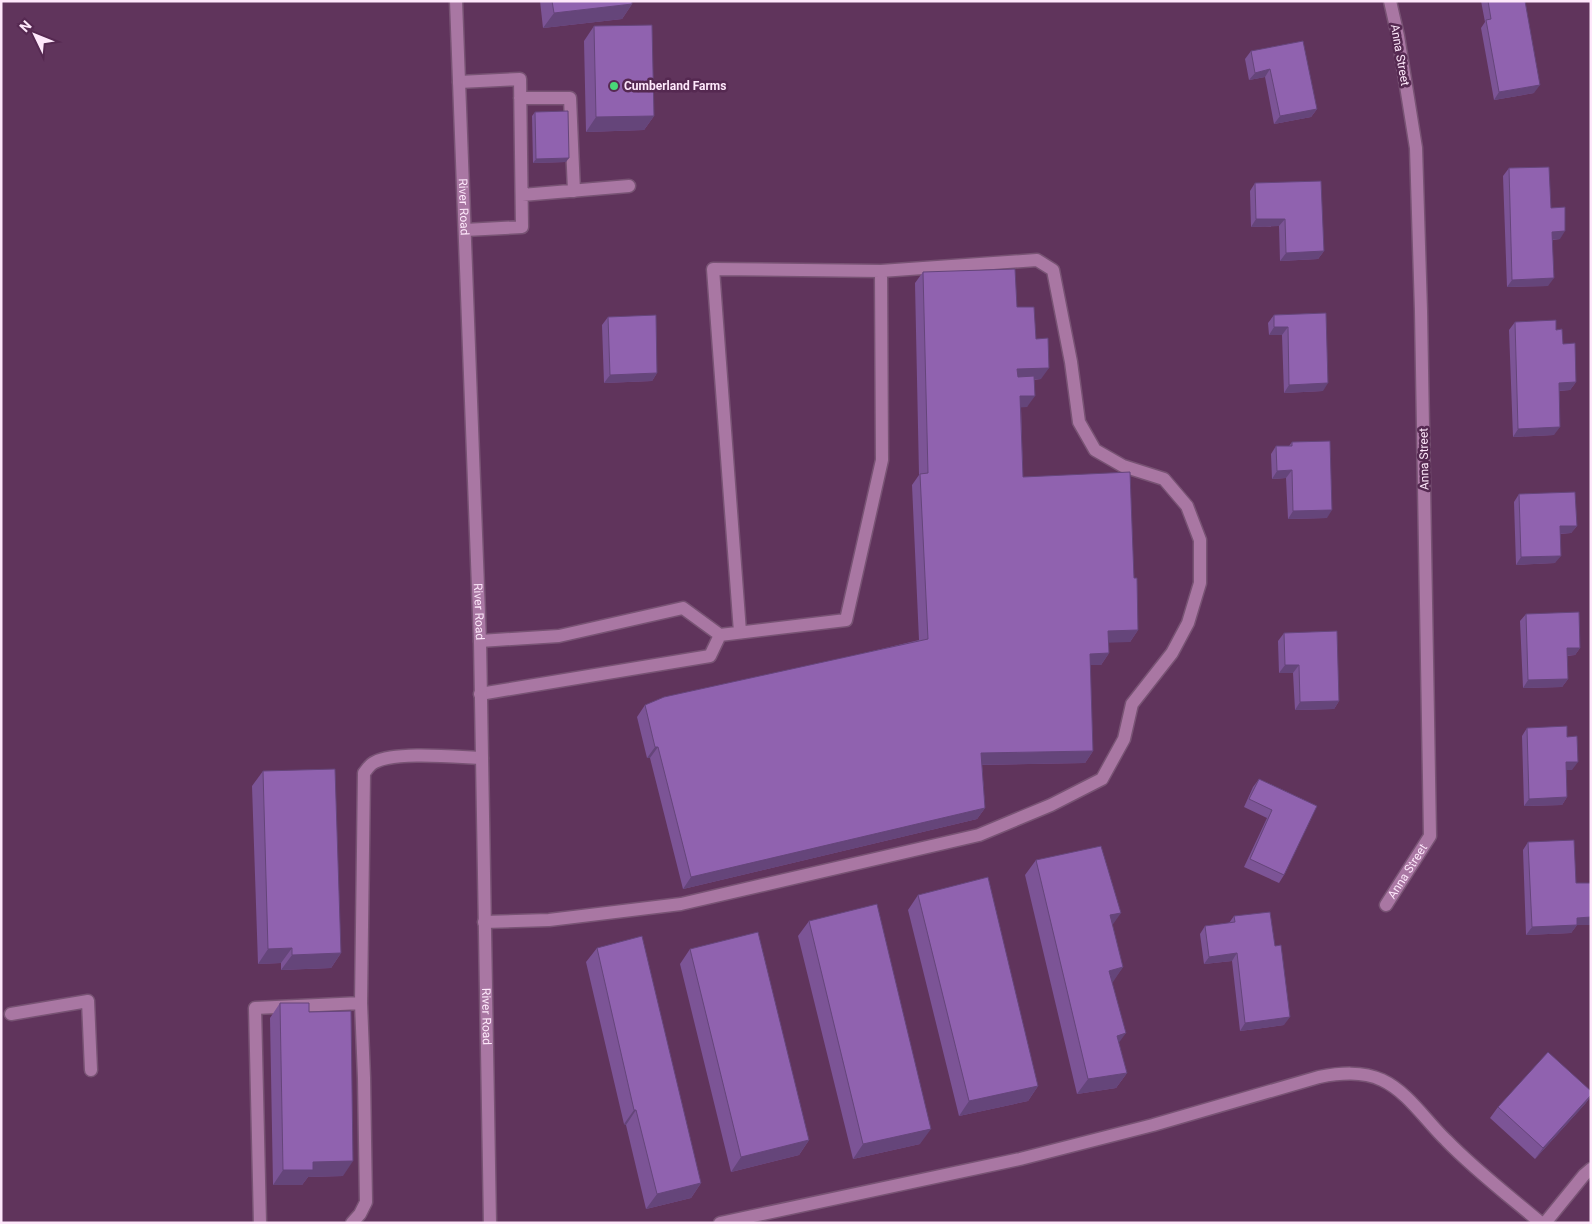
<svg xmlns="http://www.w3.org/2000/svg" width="1592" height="1224" viewBox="0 0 1592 1224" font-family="Roboto,sans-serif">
	<rect width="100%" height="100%" fill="#60345c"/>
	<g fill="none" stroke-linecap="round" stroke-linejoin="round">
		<defs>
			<path id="lane" d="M459,82L520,79L522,227L465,230
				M520,98H570L574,191
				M522,195L629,186
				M720,635L846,620L882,460L881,271L713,269L740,632
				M480,641L559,636L683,608L720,635L710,656L480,694
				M484,922L549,920L681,904L979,835L1051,805L1102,779L1124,739L1132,704L1172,653L1188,623L1200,583V540L1187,506L1164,479L1123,466L1095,450L1079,422L1071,362L1053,270L1037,260L881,271
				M11,1014L88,1001L91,1070
				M260,1223L255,1008L361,1003
				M352,1223L360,1214L366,1202L364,1078L361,1003L364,773C368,768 370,764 375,762C396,751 457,757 482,758
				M720,1223L1020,1159L1153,1125L1319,1077C1340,1073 1362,1071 1382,1080C1408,1092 1426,1121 1446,1140C1475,1170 1509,1196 1541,1223
				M1545,1223L1584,1175L1591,1169"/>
			<g id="street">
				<path id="s1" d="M1386,905L1430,836L1421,311L1416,148L1398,36L1390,1"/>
			</g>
			<g id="secondary">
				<path id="s2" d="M456,1L480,641L490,1223"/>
			</g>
		</defs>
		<use href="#lane" stroke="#785374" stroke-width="15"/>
		<use href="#street" stroke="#785374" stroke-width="15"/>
		<use href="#secondary" stroke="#785374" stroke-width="15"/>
		<use href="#lane" stroke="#a977a3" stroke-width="12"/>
		<use href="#street" stroke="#a977a3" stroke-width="12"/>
		<use href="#secondary" stroke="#a977a3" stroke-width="12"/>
	</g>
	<path fill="#7c5496" d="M540,1H632V4L622,19L543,28Z
		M1481,1H1525L1534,93L1494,100L1481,28L1485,22Z
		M594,26L654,116L644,130L586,132L584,41Z
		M1251,51L1317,109L1311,117L1274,124L1265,77L1249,80L1245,59Z
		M535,112L566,162L533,163L532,116Z
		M1509,168L1551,208L1560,239L1553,240L1548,286L1507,287L1503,176Z
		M1255,183L1324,251L1318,259L1280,261L1279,226L1251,227L1250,191Z
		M923,272L1017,307L1036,339L1041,379L1034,380L1027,407H1021L1023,477L1134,578L1138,630L1130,642H1109V653L1101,665H1090L1093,751L1085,763L982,765L985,808L977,819L683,889L650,758H647L637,717L645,705L919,640L912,485L919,475L915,283Z
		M1326,313L1323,391L1284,393L1282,335H1269L1268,323L1274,315Z
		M608,317L657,373L652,381L604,383L602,325Z
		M1515,322L1563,344L1576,382L1570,390L1559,391L1554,435L1513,437L1509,330Z
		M1292,442L1327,518L1288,519L1286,478L1272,479L1271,454L1276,446H1289Z
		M1519,494L1577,526L1571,533L1560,534L1555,563L1516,565L1514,502Z
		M1526,614L1580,648L1575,655L1567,656L1568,679L1562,687L1523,688L1520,621Z
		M1284,633L1339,701L1334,709L1295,710L1293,673H1279L1278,641Z
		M1527,728L1567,737L1572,770H1566L1567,797L1562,805L1524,806L1522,736Z
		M263,771L341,953L331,968L281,970V963L258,964L252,786Z
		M1259,779L1317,806L1284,875L1279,883L1244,867L1267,818L1244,807L1253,787Z
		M1528,842L1576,883H1591L1590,925H1577L1571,933L1526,935L1523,850Z
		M1036,860L1112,926L1123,967L1112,982L1118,1043L1127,1073L1116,1088L1077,1094L1025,875Z
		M918,895L1038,1086L1028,1101L959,1116L908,910Z
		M1234,916L1284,1025L1240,1031L1232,961L1204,964L1200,934L1205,926L1229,923Z
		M809,921L920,1144L853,1159L798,936Z
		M597,948L701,1183L691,1198L646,1209L626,1125L624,1124L586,962Z
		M690,949L809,1140L799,1155L731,1172L680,964Z
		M280,1003L309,1012L343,1176L308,1177L302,1185H273L270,1018Z
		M1591,1091V1096L1585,1104L1535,1159L1490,1118L1498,1107Z"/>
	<path fill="#65457a" d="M632,4L622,19L543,28L554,13Z
		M1270,69L1265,77L1249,80L1255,73Z
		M1540,85L1534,93L1494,100L1499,92Z
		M1317,109L1311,117L1274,124L1280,116Z
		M654,116L644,130L586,132L596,117Z
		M569,158L566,162L533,163L536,159Z
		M1256,219H1285L1279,226L1251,227Z
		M1565,231L1560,239L1547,240L1552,232Z
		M1324,251L1318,259L1280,261L1286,253Z
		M1554,278L1548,286L1507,287L1512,280Z
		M1274,327H1288L1282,335H1269Z
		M1049,368L1041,379L1009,380L1017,369Z
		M657,373L652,381L604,383L610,375Z
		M1576,382L1570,390L1553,391L1559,383Z
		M1328,383L1323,391L1284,393L1289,385Z
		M1020,396H1035L1027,407L1012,408Z
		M1560,427L1554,435L1513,437L1518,429Z
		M1292,470L1286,478L1272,479L1277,471Z
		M1332,510L1327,518L1288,519L1293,511Z
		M1560,526H1577L1571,533L1554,534Z
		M1561,556L1555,563L1516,565L1521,557Z
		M1138,630L1130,642L1100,643L1108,631Z
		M1567,648H1580L1575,655L1561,656Z
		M1109,653L1101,665H1082L1090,654Z
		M1285,665H1299L1293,673H1279Z
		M1568,679L1562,687L1523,688L1528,680Z
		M1339,701L1334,709L1295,710L1300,702Z
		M655,747H658L650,758H647Z
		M1093,751L1085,763L973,765L981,753Z
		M1566,762H1578L1572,770H1560Z
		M1567,797L1562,805L1524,806L1529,799Z
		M985,808L977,819L683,889L691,877Z
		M1121,913L1111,927L1110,915Z
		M1591,917L1590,925H1577L1571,933L1526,935L1532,927L1577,918Z
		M292,948L281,963L258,964L268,949Z
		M341,953L331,968L281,970L292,955Z
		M1237,953L1232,961L1204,964L1209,957Z
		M1123,967L1113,982L1098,985L1109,971Z
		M1290,1017L1284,1025L1240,1031L1245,1023Z
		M1126,1033L1115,1048L1117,1036Z
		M1127,1073L1116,1088L1077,1094L1088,1079Z
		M1038,1086L1028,1101L959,1116L969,1101Z
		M1591,1095L1585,1104L1535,1159L1543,1148Z
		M634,1110H636L626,1125L624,1124Z
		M931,1129L920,1144L853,1159L863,1144Z
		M809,1140L799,1155L731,1172L741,1157Z
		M353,1161L343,1176L308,1177L302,1185H273L283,1170L313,1162Z
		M701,1183L691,1198L646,1209L657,1194Z"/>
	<path fill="#9062af" stroke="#65457a" d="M552,1H632V4L554,13Z
		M1488,1H1525L1540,85L1499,92L1486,20L1491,19Z
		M652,25L654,116L596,117L594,26Z
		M1303,41L1317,109L1280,116L1270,69L1255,73L1251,51Z
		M568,111L569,158L536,159L535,112Z
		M1549,167L1551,208L1565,207V231L1552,232L1554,278L1512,280L1509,168Z
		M1321,181L1324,251L1286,253L1285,219H1256L1255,183Z
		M1015,269L1017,307H1034L1036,339L1048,338L1049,368L1017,369L1018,377L1034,376L1035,396H1020L1023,477L1130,472L1134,578H1137L1138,630L1108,631L1109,653L1090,654L1093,751L981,753L985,808L691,877L658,747H655L645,705L664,697L928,639L920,474L928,473L923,272Z
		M1326,313L1328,383L1289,385L1288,327H1274V315Z
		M656,315L657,373L610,375L608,317Z
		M1556,320V330L1562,329L1563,344L1575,343L1576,382L1559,383L1560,427L1518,429L1515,322Z
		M1330,441L1332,510L1293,511L1292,470L1277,471L1276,446H1292V442Z
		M1575,492L1577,526H1560L1561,556L1521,557L1519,494Z
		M1579,612L1580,648H1567L1568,679L1528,680L1526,614Z
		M1337,631L1339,701L1300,702L1299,665H1285L1284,633Z
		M1567,726V737L1577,736L1578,762H1566L1567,797L1529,799L1527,728Z
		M335,769L341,953L292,955V948L268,949L263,771Z
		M1259,779L1317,806L1284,875L1250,859L1272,810L1249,799Z
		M1574,840L1576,883H1591V917L1577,918V925L1532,927L1528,842Z
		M1101,846L1121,913L1110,915L1123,967L1109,971L1126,1033L1117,1036L1127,1073L1088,1079L1036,860Z
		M988,877L1038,1086L969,1101L918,895Z
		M877,904L931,1129L863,1144L809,921Z
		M1270,912L1275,946L1281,945L1290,1017L1245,1023L1237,953L1209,957L1205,926L1235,922L1234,916Z
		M758,932L809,1140L741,1157L690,949Z
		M642,936L701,1183L657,1194L636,1110H634L597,948Z
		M280,1003H309V1012L351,1011L353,1161L313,1162V1170H283Z
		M1548,1052L1591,1091V1095L1543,1148L1498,1107Z"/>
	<circle fill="#49d778" stroke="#552951" stroke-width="2" cx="614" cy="86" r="5"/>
	<g text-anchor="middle" stroke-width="5" stroke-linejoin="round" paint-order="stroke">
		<g font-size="12" fill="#fee8fb" stroke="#552951">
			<text transform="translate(1400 55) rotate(80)" y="4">Anna Street</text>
			<text dy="4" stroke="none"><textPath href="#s2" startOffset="206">River Road</textPath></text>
			<text transform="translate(1424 459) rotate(-91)" y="4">Anna Street</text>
			<text dy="4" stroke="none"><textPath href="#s2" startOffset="611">River Road</textPath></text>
			<text dy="4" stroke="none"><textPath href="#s1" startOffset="40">Anna Street</textPath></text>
			<text dy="4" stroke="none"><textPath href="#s2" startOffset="1016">River Road</textPath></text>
		</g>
		<g font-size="12" font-weight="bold" fill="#fee8fb" stroke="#552951" text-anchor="start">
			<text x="624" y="90">Cumberland Farms</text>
		</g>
	</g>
	<rect width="1592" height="1224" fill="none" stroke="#fee8fb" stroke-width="5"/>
	<g transform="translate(35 35) rotate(313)" stroke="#552951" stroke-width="4" paint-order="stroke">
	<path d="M0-4L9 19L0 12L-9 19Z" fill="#fee8fb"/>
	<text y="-8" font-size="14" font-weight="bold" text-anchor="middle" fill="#fee8fb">N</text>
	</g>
</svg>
